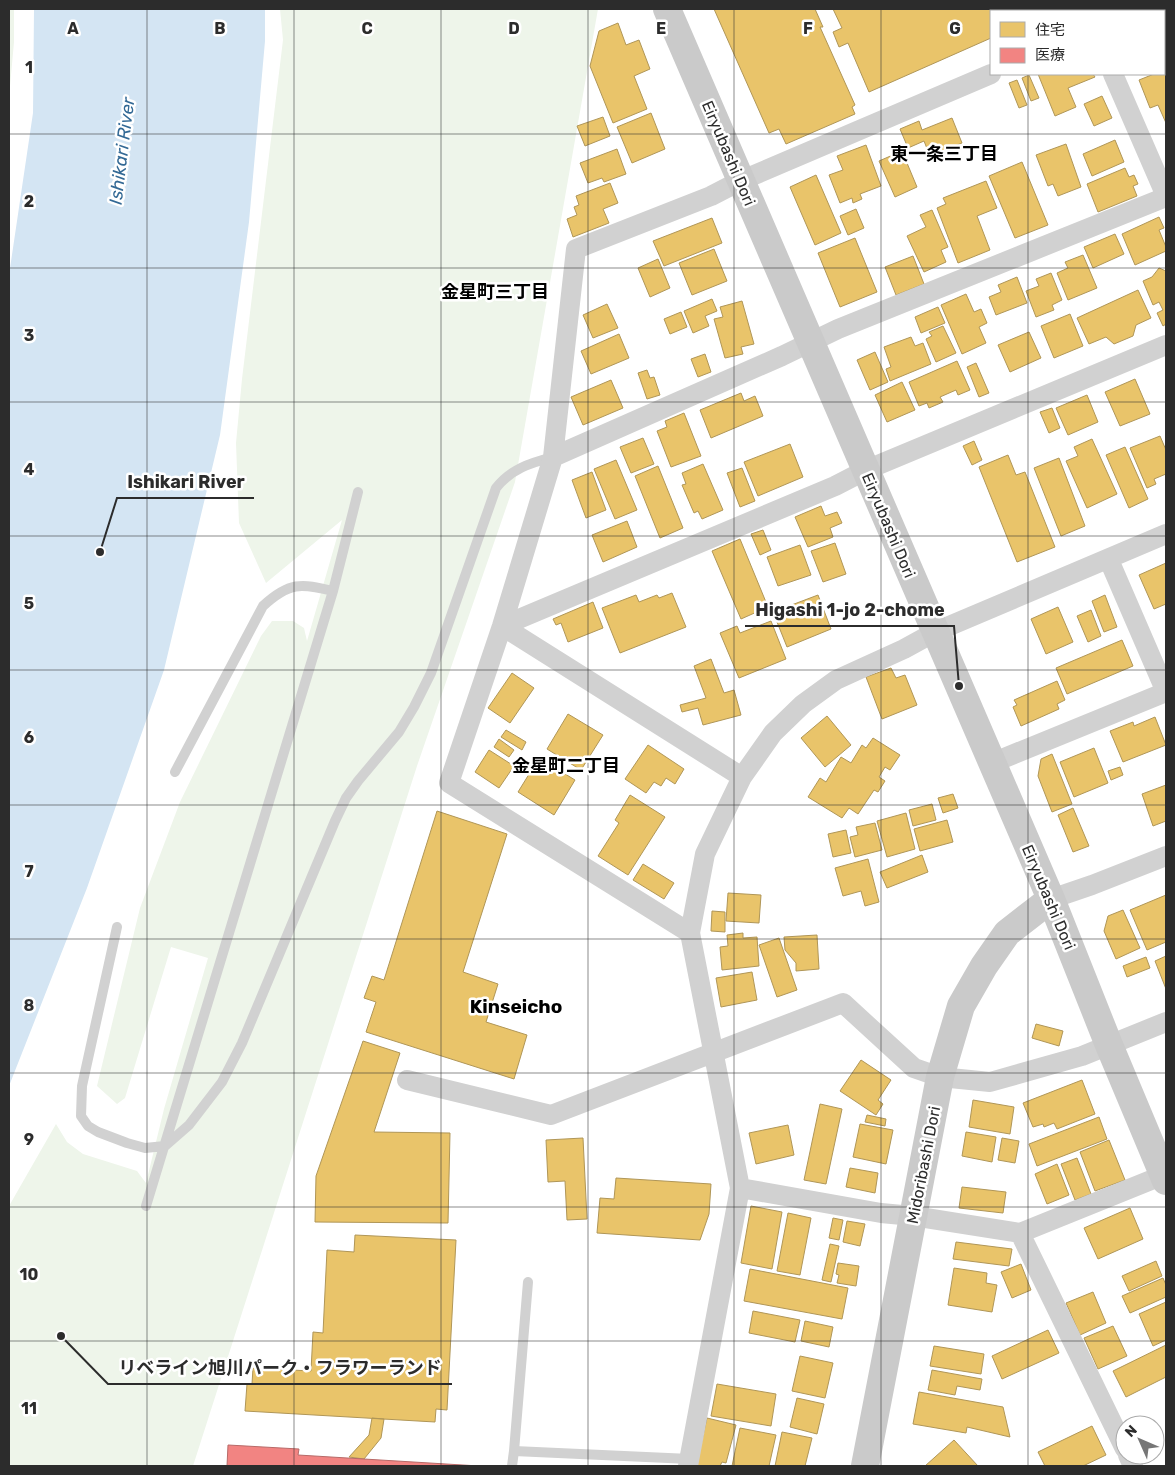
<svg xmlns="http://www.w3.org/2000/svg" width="1175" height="1475" viewBox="0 0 1175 1475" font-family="Rubik,'Noto Sans JP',sans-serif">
	<rect width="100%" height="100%" fill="#fff"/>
	<path fill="#eef5ea" d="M9,9H14V42L9,97Z
		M280,9H598L515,482L417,766L193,1466H9V1206L56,1124L67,1142L83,1154L137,1171L146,1183L164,1109L208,958L171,947L125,1098L117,1104L97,1086L140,908L180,802L261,636L272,621H293L304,628L307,641L342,520L266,583L239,523L236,443L242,379L283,40Z"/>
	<path fill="#d4e5f3" d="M34,9H265V41L249,222L220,435L164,670L87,888L9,1086V275L33,113Z"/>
	<path fill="#e9c46a" stroke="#b09657" d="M714,9H815L823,27H820L855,105L852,107L855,114L786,144L779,129L769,133Z
		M833,9H1002L1003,11H991V38L869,92L848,43L839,47L833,32L842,28Z
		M618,23L626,45L639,40L650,69L634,76L647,109L613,123L590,66L599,31Z
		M1164,69H1166V123L1158,105L1150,108L1139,80L1154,74H1164Z
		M1038,74H1093L1095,77L1068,88L1076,107L1055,116Z
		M1029,75L1039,98L1031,101L1022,78Z
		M1017,80L1027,105L1019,108L1009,83Z
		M1102,96L1112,118L1094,126L1084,104Z
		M651,113L665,149L632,163L617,127Z
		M603,117L610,136L585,146L577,126Z
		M952,118L962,143L930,156L924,141L908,148L900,129L919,121L922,130Z
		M1115,140L1124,162L1092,176L1083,154Z
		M1066,144L1081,187L1058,196L1053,184L1048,186L1036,155Z
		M866,145L881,186L860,194L862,199L853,203L852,198L840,203L829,175L843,170L837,156Z
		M617,149L626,174L604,182L602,178L588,183L580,163Z
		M902,151L917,187L895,197L879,161Z
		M1022,162L1048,225L1015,238L989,176Z
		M1125,168L1129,177L1134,175L1138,184L1133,186L1137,196L1098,212L1087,184Z
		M816,175L841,233L815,245L790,187Z
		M986,181L997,208L977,216L990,250L958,263L937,208L946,204L943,198Z
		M610,183L618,203L603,209L609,223L573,237L567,219L577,215L574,207L579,205L576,196Z
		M856,209L864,228L848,235L840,216Z
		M932,210L948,247L941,250L946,262L924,272L907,236L926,227L920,215Z
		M1159,217L1164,228L1159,230L1166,247V251L1135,265L1122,234Z
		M712,218L722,243L664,266L653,241Z
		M1115,234L1124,254L1093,268L1084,247Z
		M855,238L877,292L840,307L818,253Z
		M714,249L727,281L692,295L679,263Z
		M1083,255L1097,288L1068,300L1057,273L1068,268L1065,262Z
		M913,256L924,284L896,295L885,267Z
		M658,259L670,288L650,297L638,268Z
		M1159,268L1166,271V324L1163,326L1157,313L1163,310L1159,302L1153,305L1143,281L1152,277Z
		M1051,273L1062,300L1052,305L1054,310L1036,317L1026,291L1039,286L1036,279Z
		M1017,277L1027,303L996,315L989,297L1001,292L998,285Z
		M1138,290L1151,318L1136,325L1133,336L1114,344L1106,337L1089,344L1077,318Z
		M966,294L974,312L981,309L987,323L979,327L986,343L962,354L941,305Z
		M712,299L717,311L705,316L709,326L693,333L684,311Z
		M742,301L754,344L741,347L743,354L725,358L714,319L723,317L720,307Z
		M607,304L618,328L593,338L583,315Z
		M938,307L945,323L921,333L915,317Z
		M681,312L687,327L670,334L664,319Z
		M1070,314L1083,346L1054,358L1041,326Z
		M943,326L956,353L936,362L926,339L932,336L929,332Z
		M1029,332L1041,358L1010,372L998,345Z
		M619,334L629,358L591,374L581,351Z
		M911,337L915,346L923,343L931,364L890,381L886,369L891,367L884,347Z
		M875,352L888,382L870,390L857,360Z
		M705,354L711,372L698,377L691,359Z
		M957,361L970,390L958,395L956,390L940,397L943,402L929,408L927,403L919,406L909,382Z
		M976,363L989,393L979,397L967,367Z
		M647,370L650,378L654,377L660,395L647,399L638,373Z
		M1135,379L1150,414L1120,426L1105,392Z
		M611,380L623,408L583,425L571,397Z
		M902,382L915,410L887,422L875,395Z
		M741,393L744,401L755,396L763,416L711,438L700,410Z
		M1087,395L1098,422L1068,435L1056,408Z
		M1052,408L1060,428L1049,433L1040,412Z
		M684,413L701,456L671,467L657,431L667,427L665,421Z
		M1160,436L1166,450V474L1154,479L1156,484L1147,488L1130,448Z
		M643,438L654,464L631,473L620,447Z
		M1092,439L1117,494L1087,508L1066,461L1078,456L1074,447Z
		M974,441L982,460L972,465L963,446Z
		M790,444L803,477L758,496L744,462Z
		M1125,447L1148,499L1129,508L1106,455Z
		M1008,455L1016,475L1025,472L1055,547L1017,562L979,467Z
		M1059,458L1085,526L1061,536L1034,468Z
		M616,460L637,510L615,519L594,469Z
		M703,464L723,510L702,519L698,511L694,513L682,485L686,484L682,473Z
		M658,466L683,528L660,538L635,476Z
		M742,468L755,501L740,507L727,473Z
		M592,472L606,510L586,518L572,480Z
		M821,506L825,516L837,512L842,523L830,528L833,537L808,547L795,517Z
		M627,521L637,547L603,562L592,535Z
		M763,530L771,550L760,555L751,534Z
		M740,539L768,607L741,619L712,551Z
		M835,543L846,574L823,582L811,551Z
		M800,545L811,575L778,586L767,557Z
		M1166,563V604L1154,609L1139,575Z
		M672,593L686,627L620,653L602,608L636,595L639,602L657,595L659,598Z
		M818,595L831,629L787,647L773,612Z
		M1105,595L1117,627L1104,632L1092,601Z
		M593,602L603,628L568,642L561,623L556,625L553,619Z
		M1058,607L1073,642L1046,654L1031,619Z
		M1091,610L1101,636L1088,642L1077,616Z
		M771,621L786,659L739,678L720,633L737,626L740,633Z
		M1122,640L1133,666L1067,694L1056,668Z
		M711,659L724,693L734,690L741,715L703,725L698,708L682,712L680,705L706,698L694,666Z
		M891,668L896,678L905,675L917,705L882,719L866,677Z
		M512,673L534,688L510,723L488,708Z
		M1057,681L1065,700L1057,704L1059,709L1021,726L1013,707L1017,705L1014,700Z
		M568,714L603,735L581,770L547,749Z
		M827,716L851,745L825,767L801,738Z
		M1155,717L1166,745L1123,762L1110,731L1133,722L1134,726Z
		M506,730L526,742L522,750L501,737Z
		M873,738L900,755L890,770L885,767L879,777L885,781L878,792L874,790L858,814L849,808L842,818L808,797L820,778L826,782L841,757L851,763L862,745L866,748Z
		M499,739L514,750L509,757L494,747Z
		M648,745L684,769L675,784L666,778L661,786L654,782L646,793L625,779Z
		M1094,748L1108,783L1074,797L1060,762Z
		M489,750L514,766L499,788L475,772Z
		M1052,754L1072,804L1052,812L1038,776L1041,759Z
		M539,758L575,780L554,815L518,792Z
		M1120,767L1123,775L1111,780L1108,771Z
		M1166,785V821L1153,826L1142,794Z
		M953,794L958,808L943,813L938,798Z
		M630,795L665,817L628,875L598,856L619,823L615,820Z
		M932,804L936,820L913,826L909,810Z
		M1073,808L1089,846L1073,852L1058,815Z
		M437,811L507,834L463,972L498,984L486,1022L527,1035L514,1079L366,1032L376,1002L364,998L372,976L384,980Z
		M906,813L915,849L887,857L877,821Z
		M947,820L953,842L920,851L914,829Z
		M875,823L882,850L855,857L850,837L858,835L856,827Z
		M846,830L851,853L833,857L828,834Z
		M922,855L928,872L887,888L880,872Z
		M868,859L879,902L865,906L861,891L843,896L835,868Z
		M643,864L674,883L664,899L633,880Z
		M728,893L761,895L759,923L726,921Z
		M1166,895V942L1147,950L1130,910Z
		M1123,910L1140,948L1116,959L1104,931L1108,916Z
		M712,911L725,912V932L711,931Z
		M743,933V938L757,937L759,966L722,970L720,947L728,946L727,935Z
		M817,935L819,969L796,971V963L785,950L784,937Z
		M779,938L797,990L777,997L759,945Z
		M1166,956V989L1155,961Z
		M1146,957L1150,968L1127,977L1123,966Z
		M752,972L757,1000L721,1007L716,978Z
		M1036,1024L1063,1031L1059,1046L1032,1038Z
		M363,1041L400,1053L374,1132L450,1133L448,1223L315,1222L316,1176Z
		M861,1060L891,1080L878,1100L883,1104L876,1115L840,1091Z
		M1082,1080L1095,1114L1057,1129L1054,1123L1044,1127L1043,1124L1033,1127L1023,1103Z
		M973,1100L1014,1107L1010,1134L969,1127Z
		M820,1104L842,1109L826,1184L804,1180Z
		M867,1115L886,1119L885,1126L865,1122Z
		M1099,1117L1107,1139L1037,1166L1029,1144Z
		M860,1124L893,1130L886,1164L853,1157Z
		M788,1125L794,1155L756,1164L749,1133Z
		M966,1132L996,1137L992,1162L962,1156Z
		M583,1138L587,1219L567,1220L565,1181L548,1182L546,1140Z
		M1002,1138L1019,1141L1015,1163L998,1160Z
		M1109,1140L1125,1180L1095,1191L1080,1152Z
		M1077,1158L1091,1194L1075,1200L1061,1164Z
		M1057,1164L1069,1195L1047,1204L1035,1174Z
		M850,1168L878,1173L875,1193L846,1187Z
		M616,1178L711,1184L709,1214L700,1240L597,1233L600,1198L614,1199Z
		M962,1187L1006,1192L1003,1213L959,1208Z
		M751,1206L782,1212L772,1269L741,1263Z
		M1130,1208L1143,1239L1098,1259L1084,1228Z
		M788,1213L811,1218L800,1275L777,1271Z
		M833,1218L843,1220L839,1240L829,1238Z
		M847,1221L865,1224L860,1246L843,1242Z
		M355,1235L456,1240L447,1410L436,1409L435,1422L245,1411L247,1384H252L253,1368L311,1371L313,1332L323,1333L327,1250L354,1252Z
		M956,1242L1012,1249L1009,1266L953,1259Z
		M830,1244L839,1246L831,1282L822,1280Z
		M1156,1261L1162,1276L1129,1291L1122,1276Z
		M838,1263L859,1266L856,1286L837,1283L839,1275L836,1274Z
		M1021,1264L1031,1290L1012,1298L1001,1272Z
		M954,1268L987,1273L986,1283L997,1285L992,1312L948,1305Z
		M750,1269L848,1288L842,1319L744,1301Z
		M1163,1278L1166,1285V1297L1130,1313L1122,1296Z
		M1093,1292L1106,1323L1080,1335L1066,1303Z
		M1166,1302V1340L1153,1346L1139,1314Z
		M753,1311L800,1320L795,1342L749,1333Z
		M805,1321L833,1327L829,1347L801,1341Z
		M1113,1326L1127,1356L1098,1369L1084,1338Z
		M1048,1330L1059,1353L1002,1379L992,1356Z
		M1166,1345V1377L1126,1397L1113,1371Z
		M934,1346L984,1354L981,1374L930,1366Z
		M800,1356L833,1363L825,1398L792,1391Z
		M932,1370L982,1379L980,1390L957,1386L955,1395L928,1390Z
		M717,1384L776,1394L771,1426L711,1416Z
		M919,1392L1003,1407L1010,1437L967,1427L966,1433L913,1424Z
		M797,1398L824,1404L817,1434L790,1427Z
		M372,1418L384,1419L381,1438L364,1459L349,1457L369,1435Z
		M707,1418L736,1425L726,1463L722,1462L720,1466H696Z
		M1092,1426L1106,1455L1083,1466H1045L1038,1452Z
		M740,1428L776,1435L769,1466H732Z
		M782,1432L812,1438L805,1466H775Z
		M954,1440L978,1466H925Z"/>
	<path fill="#f28482" stroke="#b76a68" d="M228,1445L299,1449L298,1455L479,1466H227Z"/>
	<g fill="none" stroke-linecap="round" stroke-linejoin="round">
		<path stroke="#d1d1d1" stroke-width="10" d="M175,772L263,606C289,582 301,583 333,591
			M117,927L82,1086L81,1116L88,1126L98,1132L127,1143L145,1148L165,1146L189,1125L222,1082L242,1043L335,821L346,798L358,781L399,732L414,707L431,673L496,488C511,469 530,463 553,457
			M146,1206L333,591L358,492
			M514,1451L528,1282
			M512,1466L514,1451L690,1459"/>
		<path stroke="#d1d1d1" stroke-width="20" d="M1084,9L1086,11
			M1137,11L1143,9
			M1113,74L1166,196
			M553,457L782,356L838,329L1166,197
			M1109,560L1166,692
			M502,626L835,486L866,470L1166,345
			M502,626L742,777
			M992,763L1166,692
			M1051,899L1092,885L1166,856
			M690,933L449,783L502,626L553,457L576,249L711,196L740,181L991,74
			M407,1080L551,1115L843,1003L914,1068L940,1077L990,1082L1082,1056L1166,1022
			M740,1188L881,1213L913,1216L1020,1233L1125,1449
			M1020,1233L1166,1174
			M1128,1455L1133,1466
			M688,1466L740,1188L690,933L705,854L742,777L773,733L803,704L836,680L904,649L935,632L1166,534"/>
		<path stroke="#cacaca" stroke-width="28" d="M667,9L1051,899L1109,1045L1166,1181
			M865,1466L940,1077L961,1006L984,966L1007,933L1051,899"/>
	</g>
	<path fill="none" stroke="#2c2c2c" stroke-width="1" stroke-opacity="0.55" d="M147,9V1466M294,9V1466M441,9V1466M588,9V1466M734,9V1466M881,9V1466M1028,9V11M1028,74V1466M9,134H1166M9,268H1166M9,402H1166M9,536H1166M9,670H1166M9,805H1166M9,939H1166M9,1073H1166M9,1207H1166M9,1341H1166"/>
	<g text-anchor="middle" stroke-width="5" stroke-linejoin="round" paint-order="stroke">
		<g font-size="16" fill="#2c2c2c" stroke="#fff">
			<text transform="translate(729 153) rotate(67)" y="6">Eiryubashi Dori</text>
			<text transform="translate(889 525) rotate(67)" y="6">Eiryubashi Dori</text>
			<text transform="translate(1049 897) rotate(67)" y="6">Eiryubashi Dori</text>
			<text transform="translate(923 1165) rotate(-79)" y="6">Midoribashi Dori</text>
		</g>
		<g font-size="18" font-style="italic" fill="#336995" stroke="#fff">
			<text transform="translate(122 151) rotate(-83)" y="6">Ishikari River</text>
		</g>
		<g font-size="18" font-weight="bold" fill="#000" stroke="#fff">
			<text x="944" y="160">東一条三丁目</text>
			<text x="495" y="298">金星町三丁目</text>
			<text x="566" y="772">金星町二丁目</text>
		</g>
		<g font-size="19" font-weight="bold" fill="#000" stroke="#fff">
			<text x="516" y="1013">Kinseicho</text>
		</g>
	</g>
	<g font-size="16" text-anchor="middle" font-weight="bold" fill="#2c2c2c" stroke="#fff" stroke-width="5" stroke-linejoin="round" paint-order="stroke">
		<text x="73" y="34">A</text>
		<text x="220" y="34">B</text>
		<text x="367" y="34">C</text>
		<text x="514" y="34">D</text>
		<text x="661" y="34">E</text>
		<text x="808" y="34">F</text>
		<text x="955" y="34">G</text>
		<text x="29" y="73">1</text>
		<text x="29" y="207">2</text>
		<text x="29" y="341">3</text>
		<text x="29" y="475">4</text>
		<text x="29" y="609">5</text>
		<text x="29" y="743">6</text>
		<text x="29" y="877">7</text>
		<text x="29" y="1011">8</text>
		<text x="29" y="1145">9</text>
		<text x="29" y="1280">10</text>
		<text x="29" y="1414">11</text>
	</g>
	<path fill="none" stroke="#2c2c2c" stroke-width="2" d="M100 552L117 498H254M959 686L954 626H745M61 1336L108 1384H452"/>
	<g fill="#2c2c2c" stroke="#fff" stroke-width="2">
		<circle cx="100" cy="552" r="5"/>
		<circle cx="959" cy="686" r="5"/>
		<circle cx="61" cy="1336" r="5"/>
	</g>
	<g font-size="18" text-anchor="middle" font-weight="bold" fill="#2c2c2c" stroke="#fff" stroke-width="5" stroke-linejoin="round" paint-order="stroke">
		<text x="186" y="488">Ishikari River</text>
		<text x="850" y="616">Higashi 1-jo 2-chome</text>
		<text x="280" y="1374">リベライン旭川パーク・フラワーランド</text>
	</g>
	<rect width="1175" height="1475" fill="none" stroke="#2c2c2c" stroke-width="20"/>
	<rect x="990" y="10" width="175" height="65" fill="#ffffff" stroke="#ababab"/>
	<rect x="1000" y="22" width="25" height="15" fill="#e9c46a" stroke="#ababab"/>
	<text x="1035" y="35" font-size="15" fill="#2c2c2c">住宅</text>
	<rect x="1000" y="48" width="25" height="15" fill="#f28482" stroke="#ababab"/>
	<text x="1035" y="60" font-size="15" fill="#2c2c2c">医療</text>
	<g transform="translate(1140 1440) rotate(315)"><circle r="24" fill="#ffffff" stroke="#ababab"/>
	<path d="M0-4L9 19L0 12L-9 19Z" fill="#767676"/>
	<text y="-8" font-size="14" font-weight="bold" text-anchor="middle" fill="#2c2c2c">N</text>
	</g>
</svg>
